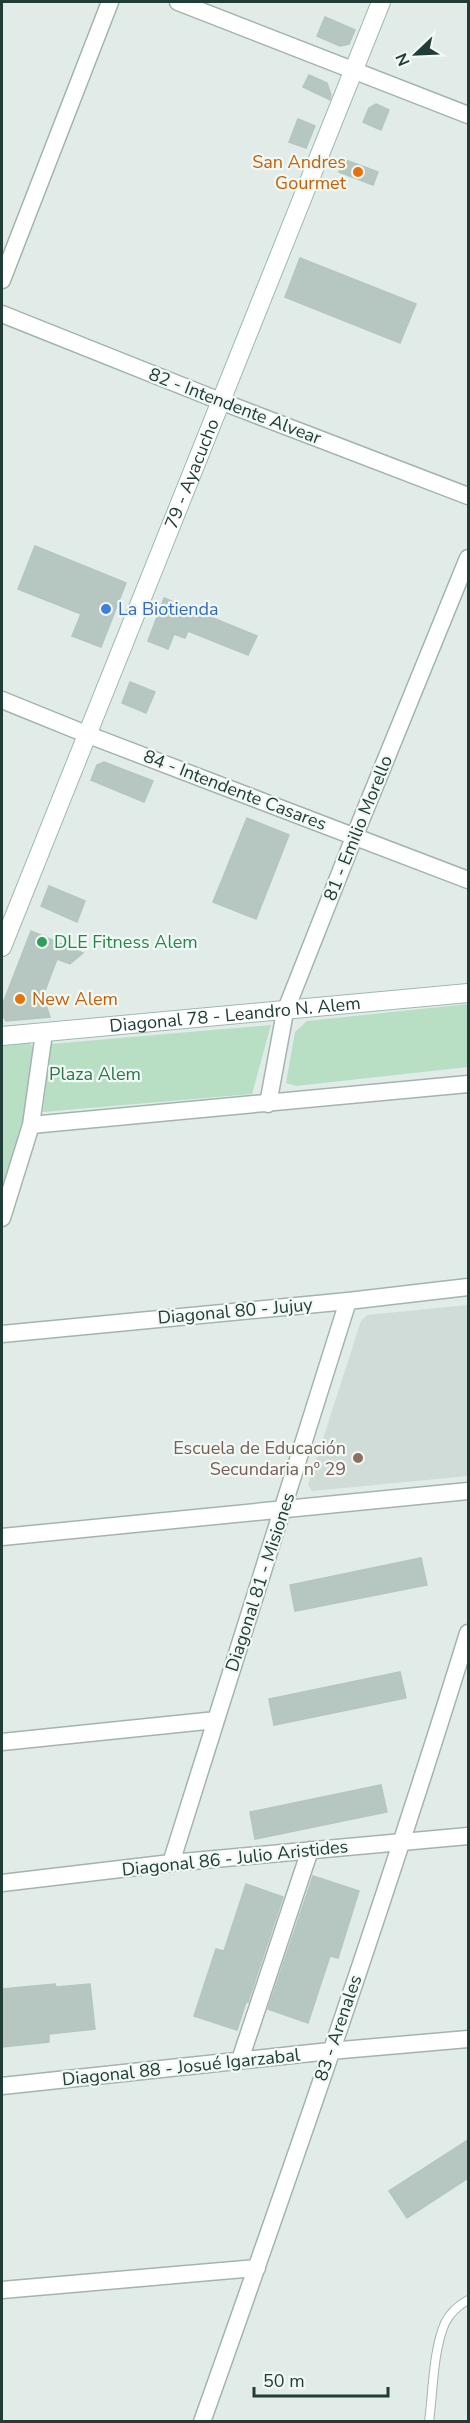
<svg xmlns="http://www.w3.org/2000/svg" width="470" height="2423" viewBox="0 0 470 2423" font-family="'Nunito Sans',sans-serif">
	<rect width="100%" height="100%" fill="#e1ece8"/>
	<path fill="#cfdcd7" d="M468,1305V1476L312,1491L308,1485L361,1321L367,1315Z"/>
	<path fill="#b8dfc4" d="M468,1004V1067L296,1086L286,1083L295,1032L307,1021Z
		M271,1025L252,1094L43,1112L50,1044Z
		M21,1042L30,1043L34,1050L27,1104L21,1132L2,1188V1045Z"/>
	<path fill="#b6c7c1" stroke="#b3c6bf" stroke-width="1.5" d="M325,17L355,30L349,44L340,46L317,36Z
		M309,75L327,83L331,95L330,100L303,87Z
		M376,104L389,110L381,130L363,122L369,108Z
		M298,119L315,126L306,148L289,142Z
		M343,159L378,172L373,185L339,172Z
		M300,258L416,304L400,343L285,297Z
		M35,546L126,583L101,647L72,636L81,614L18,589Z
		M164,598L257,636L248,655L188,631L185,638L174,634L168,649L148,641Z
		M130,682L155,692L146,713L122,703Z
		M104,762L153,781L144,802L91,780L97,765Z
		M247,818L289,835L256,919L213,902Z
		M49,886L85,901L77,922L41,906Z
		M31,931L83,953L70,964L57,959L43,996L50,1017L6,1021L2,1014V1006Z
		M421,1558L427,1585L295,1611L290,1585Z
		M400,1672L406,1698L274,1725L269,1699Z
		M381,1785L387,1812L255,1839L250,1812Z
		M313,1876L359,1891L338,1958L330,1956L308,2023L268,2009Z
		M246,1884L283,1897L248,2002H246L237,2030L194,2016L216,1949L224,1951Z
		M55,1984L56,1987L90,1984L95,2029L49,2034V2042L3,2047L2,1989Z
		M468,2140V2178L407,2218L389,2191Z"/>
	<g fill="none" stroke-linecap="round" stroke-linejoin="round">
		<defs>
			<path id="lane" d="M429,2422C433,2392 433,2350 445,2323C450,2313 459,2305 468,2300"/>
			<path id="street" d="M178,2L468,115
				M2,280L110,2
				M2,314L220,401L468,496
				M2,700L86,734L468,880
				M268,1104L285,1012L355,835L468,558
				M31,1125L468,1084
				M2,1218L31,1125L44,1033
				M2,1334L348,1301L468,1287
				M2,1537L468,1491
				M2,1742L216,1720
				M171,1863L348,1301
				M2,1883L171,1863L468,1836
				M240,2060L310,1850
				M2,2086L330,2051L468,2039
				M2,2290L257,2268
				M202,2422C295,2160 386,1898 468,1633"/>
			<g id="secondary">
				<path id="s1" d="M2,947L381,2"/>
				<path id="s2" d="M2,1036L468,993"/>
			</g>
		</defs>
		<use href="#lane" stroke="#a3b4af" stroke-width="10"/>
		<use href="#street" stroke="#a3b4af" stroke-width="19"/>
		<use href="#secondary" stroke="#9eb9b0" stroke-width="20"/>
		<use href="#lane" stroke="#fff" stroke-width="8"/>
		<use href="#street" stroke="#fff" stroke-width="16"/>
		<use href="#secondary" stroke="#fff" stroke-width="18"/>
	</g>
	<g fill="#e8710a" stroke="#f2f9f5" stroke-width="2">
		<circle cx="358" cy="172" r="6"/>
		<circle cx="20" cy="999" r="6"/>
	</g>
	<circle fill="#3f7fe0" stroke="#f2f9f5" stroke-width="2" cx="106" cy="609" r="6"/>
	<circle fill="#2e9e5b" stroke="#f2f9f5" stroke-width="2" cx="42" cy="942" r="6"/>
	<circle fill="#8d6e63" stroke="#f2f9f5" stroke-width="2" cx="358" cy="1458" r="6"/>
	<g text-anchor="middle" stroke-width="4.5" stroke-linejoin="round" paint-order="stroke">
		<g font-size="18" fill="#c56008" stroke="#f2f9f5" text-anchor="end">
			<text x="346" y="168">San Andres<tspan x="346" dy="21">Gourmet</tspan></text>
			<text x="32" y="1005" text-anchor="start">New Alem</text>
		</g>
		<g font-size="18" fill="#203e37" stroke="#f2f9f5">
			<text transform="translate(235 406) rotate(21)" y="6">82 - Intendente Alvear</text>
			<text dy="6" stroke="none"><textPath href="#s1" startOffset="510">79 - Ayacucho</textPath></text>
			<text transform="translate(235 790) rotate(21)" y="6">84 - Intendente Casares</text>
			<text transform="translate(358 828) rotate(-68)" y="6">81 - Emilio Morello</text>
			<text dy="6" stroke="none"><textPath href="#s2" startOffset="234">Diagonal 78 - Leandro N. Alem</textPath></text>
			<text transform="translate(235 1311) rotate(-5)" y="6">Diagonal 80 - Jujuy</text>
			<text transform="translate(260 1582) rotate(-72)" y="6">Diagonal 81 - Misiones</text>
			<text transform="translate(235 1858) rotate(-6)" y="6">Diagonal 86 - Julio Aristides</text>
			<text transform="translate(338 2028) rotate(-71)" y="6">83 - Arenales</text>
			<text transform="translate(181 2067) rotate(-6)" y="6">Diagonal 88 - Josué Igarzabal</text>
		</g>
		<g font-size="18" fill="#366cbe" stroke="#f2f9f5" text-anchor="start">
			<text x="118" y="615">La Biotienda</text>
		</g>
		<g font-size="18" fill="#27864d" stroke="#f2f9f5" text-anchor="start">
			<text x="54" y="948">DLE Fitness Alem</text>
		</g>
		<g font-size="18" fill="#287849" stroke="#f2f9f5">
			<text x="95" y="1080">Plaza Alem</text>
		</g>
		<g font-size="18" fill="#785e54" stroke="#f2f9f5" text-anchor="end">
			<text x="346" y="1454">Escuela de Educación<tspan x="346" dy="21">Secundaria nº 29</tspan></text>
		</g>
	</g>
	<rect width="470" height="2423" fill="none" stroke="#203e37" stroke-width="6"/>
	<g transform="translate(416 54) rotate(247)" stroke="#f2f9f5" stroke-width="4.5" paint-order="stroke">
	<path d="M0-4.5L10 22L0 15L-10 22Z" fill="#203e37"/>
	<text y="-9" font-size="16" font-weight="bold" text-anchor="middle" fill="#203e37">N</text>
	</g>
	<path d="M254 2387v9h134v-9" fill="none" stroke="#203e37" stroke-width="3"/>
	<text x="263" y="2387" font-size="18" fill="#203e37" stroke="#f2f9f5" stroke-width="4.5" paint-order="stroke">50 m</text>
</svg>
